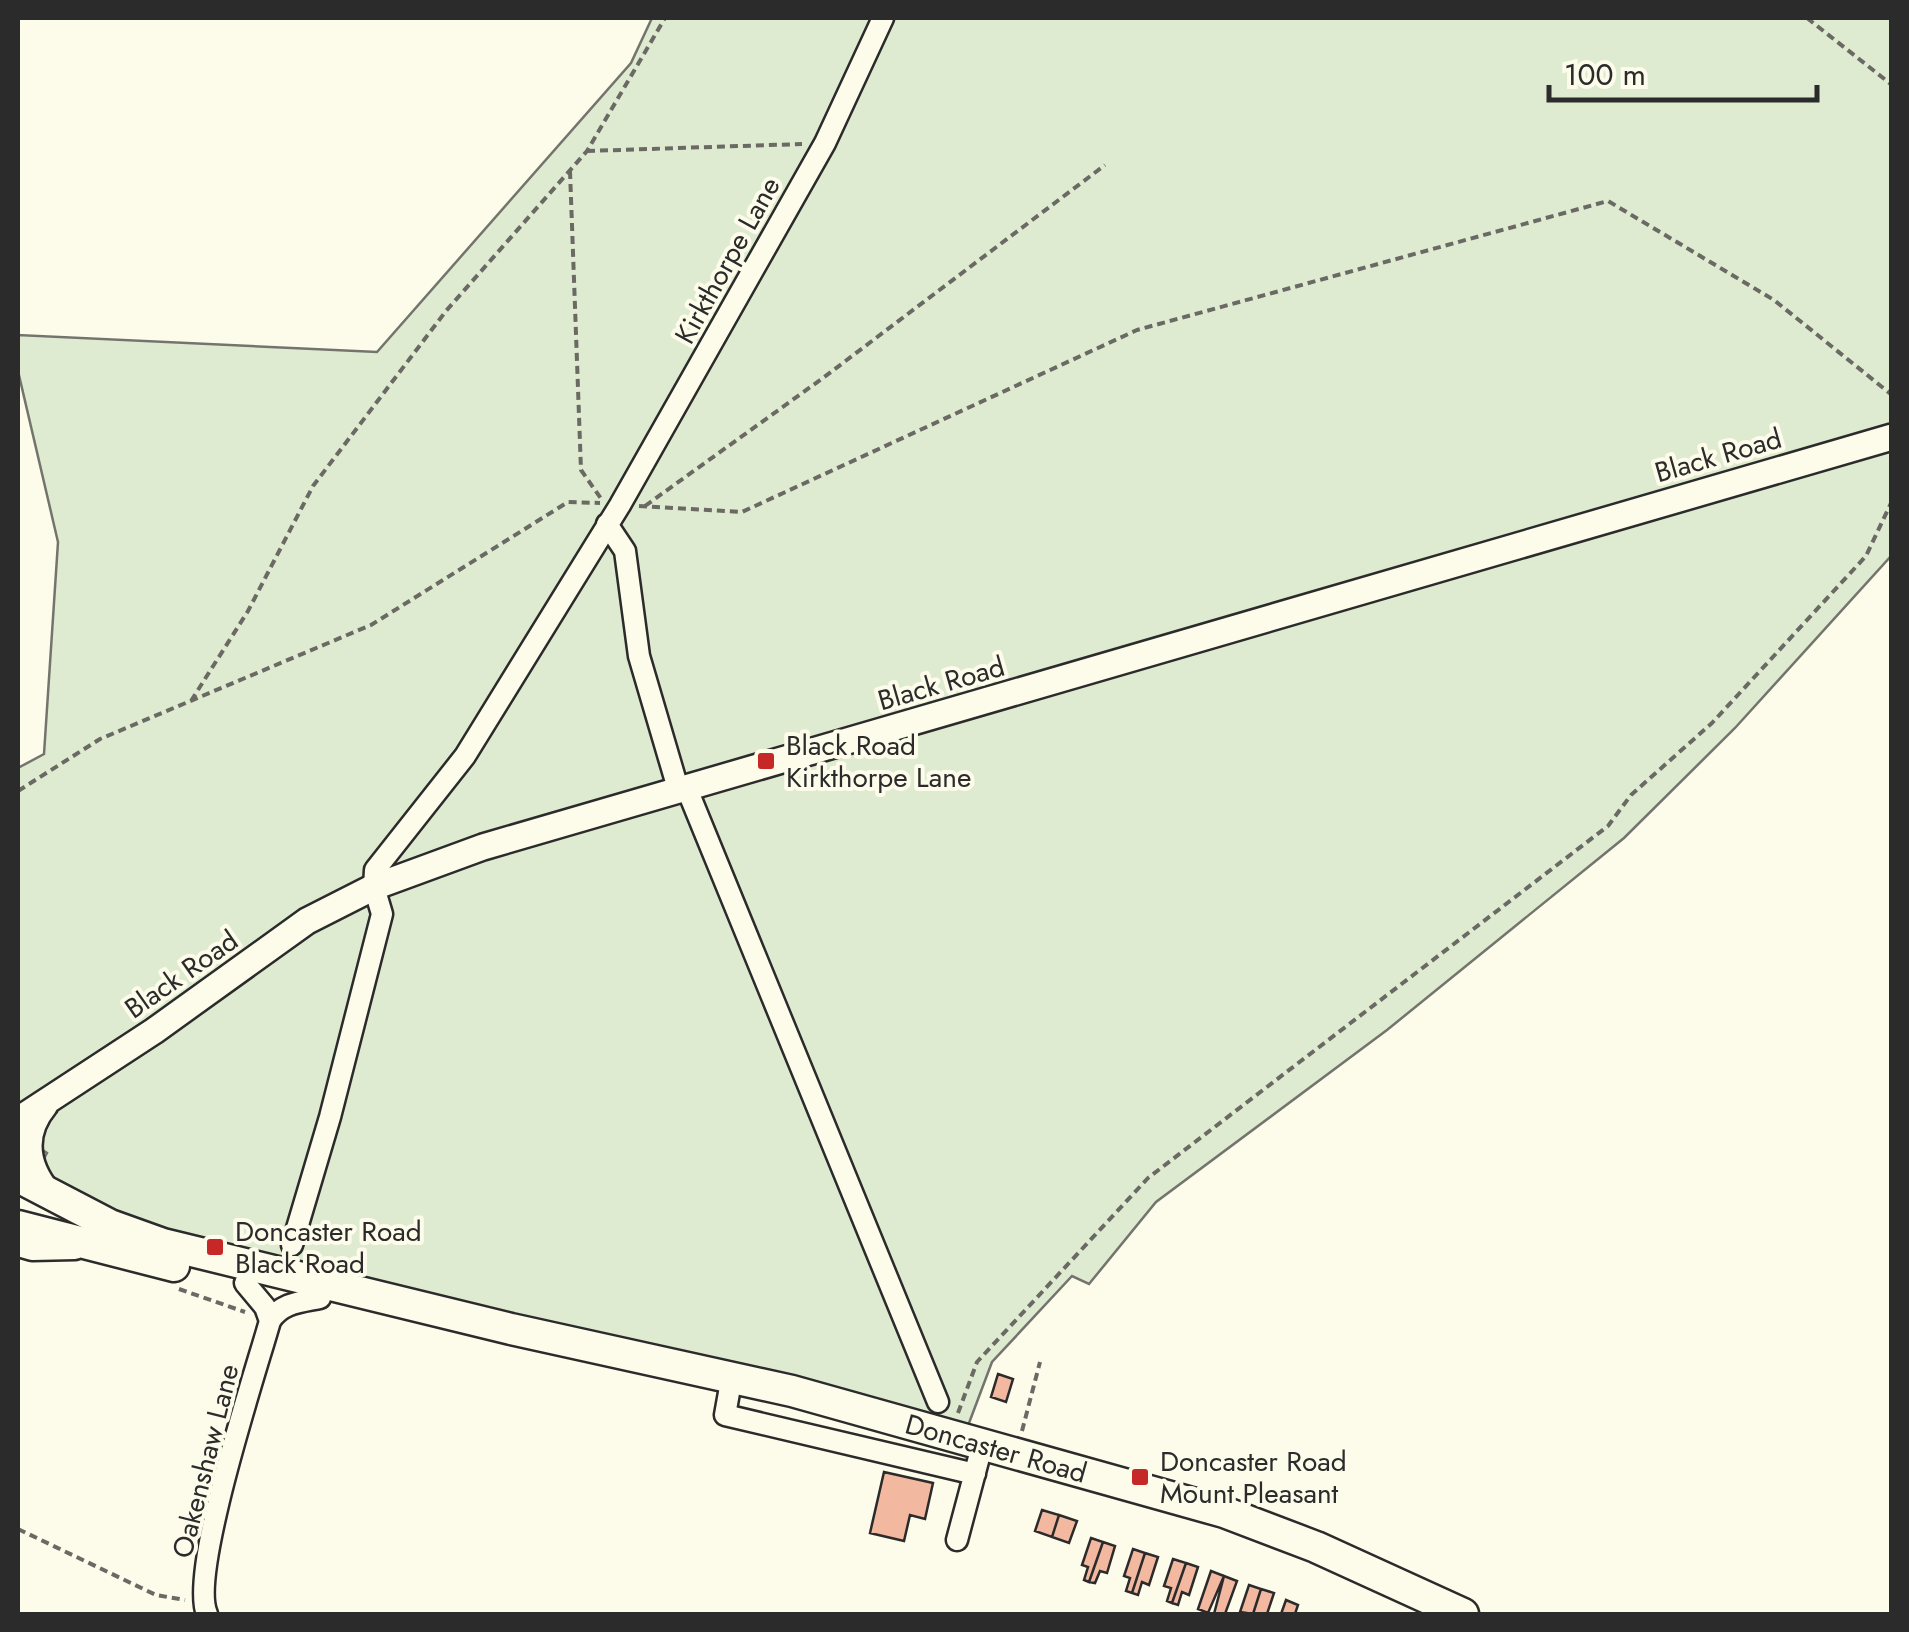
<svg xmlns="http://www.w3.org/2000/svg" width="1909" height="1632" viewBox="0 0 1909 1632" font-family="Jost,sans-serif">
	<rect width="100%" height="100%" fill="#fdfbea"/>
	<path fill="#deebd1" stroke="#74746e" stroke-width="2.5" d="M652,18H1891V556L1735,728L1624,838L1387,1030L1156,1202L1089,1284L1072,1276L992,1362L963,1439L444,1310L50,1195L42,1162L47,1153L18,1134V768L44,754L58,542L18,371V335L377,352L631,63Z"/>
	<path fill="#f2b8a0" stroke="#2b2b2b" stroke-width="2.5" d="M998,1374L1013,1379L1006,1402L991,1397Z
		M884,1472L933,1483L925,1519L910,1515L904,1541L870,1533Z
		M1042,1510L1059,1515L1052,1537L1035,1531Z
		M1059,1515L1077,1521L1069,1543L1052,1537Z
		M1091,1538L1103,1542L1089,1582L1084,1580L1088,1567L1082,1565Z
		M1103,1542L1115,1546L1107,1573L1100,1571L1095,1583L1089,1582Z
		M1133,1549L1145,1553L1132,1593L1126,1591L1130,1578L1124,1576Z
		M1145,1553L1158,1557L1149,1585L1142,1582L1138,1595L1132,1593Z
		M1173,1559L1186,1563L1172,1603L1167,1601L1171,1588L1164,1586Z
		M1186,1563L1198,1567L1189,1595L1182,1592L1178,1605L1172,1603Z
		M1211,1571L1224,1576L1208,1613L1198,1609Z
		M1224,1576L1237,1581L1225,1614H1214Z
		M1249,1585L1261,1589L1253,1614L1240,1612Z
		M1261,1589L1274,1593L1267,1614H1253Z
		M1286,1600L1298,1605L1295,1614H1281Z"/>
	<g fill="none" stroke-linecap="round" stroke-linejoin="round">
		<defs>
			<path id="minor" d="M607,524L625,551L639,656L679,792
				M687,789L938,1402
				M292,1245L330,1117L382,914L374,887L375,870L465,756L620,505L825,143L883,18
				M18,1246L32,1250L75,1249
				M245,1283L265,1307L270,1321
				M732,1376L725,1415L975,1474
				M957,1540L982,1446
				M207,1614C189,1573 255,1374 270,1321C281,1303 300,1302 320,1298"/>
			<path id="major" d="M45,1105C21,1134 26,1166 49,1194
				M18,1120L154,1031L307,921L374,887L483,847L1892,437"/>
			<g id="highway">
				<path id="s1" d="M18,1177L110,1225L163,1244L511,1329L792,1391L1224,1512L1316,1547L1463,1614"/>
				<path d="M18,1226L174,1266"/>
			</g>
		</defs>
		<use href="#minor" stroke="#2b2b2b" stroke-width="25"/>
		<use href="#major" stroke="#2b2b2b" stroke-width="30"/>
		<use href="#highway" stroke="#2b2b2b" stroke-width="35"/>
		<path stroke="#6a6964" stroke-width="4" stroke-dasharray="8 5" stroke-linecap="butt" d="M1807,18L1892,85
			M587,151L802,144
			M570,171L581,470L602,500
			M639,506L742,512L1137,330L1608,201L1774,300L1892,395
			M645,506L823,378L1105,165
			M191,701L248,611L313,486L446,311L587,151L665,18
			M18,791L100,739L371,625L568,502L600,503
			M179,1289L245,1312
			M958,1413L977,1362L1148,1178L1608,826L1631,795L1712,723L1866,556L1892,501
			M1022,1431L1040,1362
			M18,1529L156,1595L185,1600"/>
		<use href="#minor" stroke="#fdfbea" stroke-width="20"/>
		<use href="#major" stroke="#fdfbea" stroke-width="25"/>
		<use href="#highway" stroke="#fdfbea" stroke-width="30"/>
	</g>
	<g fill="#c62828" stroke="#fdfbea" stroke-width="4">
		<rect x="756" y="751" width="20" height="20" rx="5"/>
		<rect x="205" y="1237" width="20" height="20" rx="5"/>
		<rect x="1130" y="1467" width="20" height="20" rx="5"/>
	</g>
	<g text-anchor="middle" stroke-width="8" stroke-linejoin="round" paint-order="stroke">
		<g font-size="28" fill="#2b2b2b" stroke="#fdfbea">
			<text transform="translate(727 260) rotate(-61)" y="10">Kirkthorpe Lane</text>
			<text transform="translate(1718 455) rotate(-16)" y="10">Black Road</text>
			<text transform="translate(941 683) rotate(-16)" y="10">Black Road</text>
			<text transform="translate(181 974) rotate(-35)" y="10">Black Road</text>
			<text dy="10" stroke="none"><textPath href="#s1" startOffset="1018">Doncaster Road</textPath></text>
			<text transform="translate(205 1461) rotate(-76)" y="10">Oakenshaw Lane</text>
		</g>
		<g font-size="28" fill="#2b2b2b" stroke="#fdfbea" text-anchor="start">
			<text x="786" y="755">Black Road<tspan x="786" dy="32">Kirkthorpe Lane</tspan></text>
			<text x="235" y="1241">Doncaster Road<tspan x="235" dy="32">Black Road</tspan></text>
			<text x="1160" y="1471">Doncaster Road<tspan x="1160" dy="32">Mount Pleasant</tspan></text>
		</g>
	</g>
	<rect width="1909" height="1632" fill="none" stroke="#2b2b2b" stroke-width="40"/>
	<path d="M1549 85v15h268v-15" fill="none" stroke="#2b2b2b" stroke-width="5"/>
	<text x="1564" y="85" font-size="30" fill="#2b2b2b" stroke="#fdfbea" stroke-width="8" paint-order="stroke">100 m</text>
</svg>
